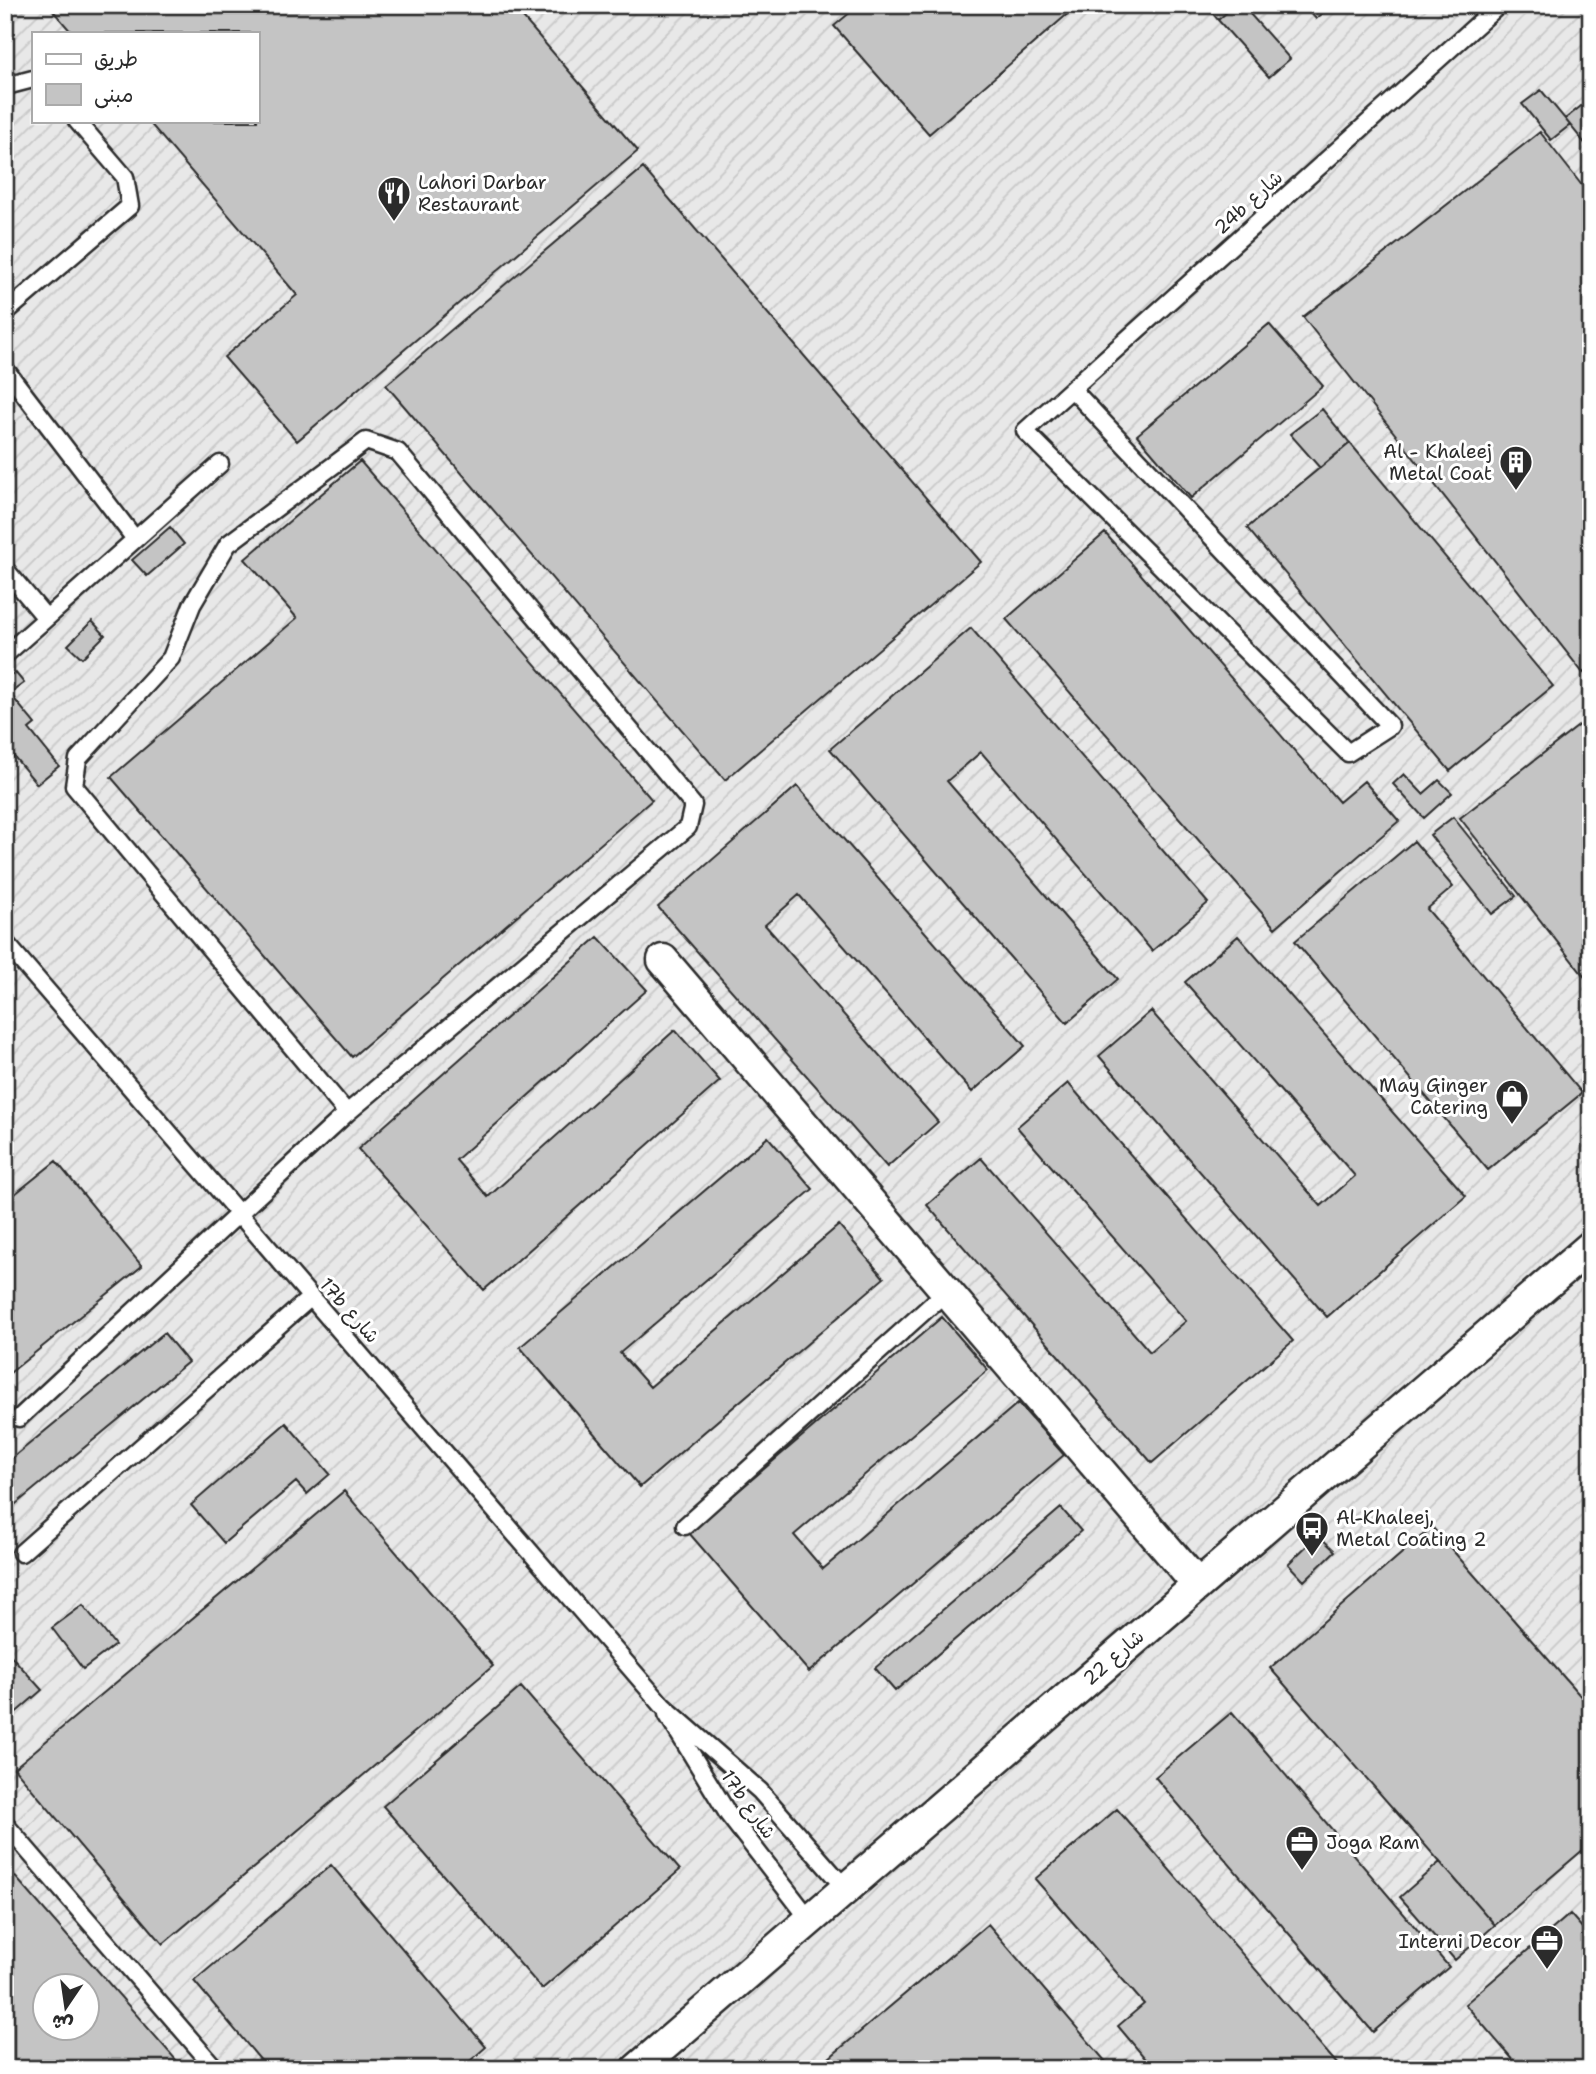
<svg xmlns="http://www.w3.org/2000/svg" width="1596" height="2074" viewBox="0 0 1596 2074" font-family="'Shantell Sans','Playpen Sans Arabic',sans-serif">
	<defs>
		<pattern id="industrial-furrows" width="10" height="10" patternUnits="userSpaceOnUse" patternTransform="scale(1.75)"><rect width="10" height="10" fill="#e8e8e8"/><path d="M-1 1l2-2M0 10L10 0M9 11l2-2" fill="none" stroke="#c7c7c7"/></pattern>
	</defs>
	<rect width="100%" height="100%" fill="#f7f7f7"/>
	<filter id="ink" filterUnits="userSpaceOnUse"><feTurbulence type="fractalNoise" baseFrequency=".0143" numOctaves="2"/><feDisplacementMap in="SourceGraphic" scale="14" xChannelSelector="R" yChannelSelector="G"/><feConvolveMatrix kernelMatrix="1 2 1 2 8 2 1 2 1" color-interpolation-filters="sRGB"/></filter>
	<g filter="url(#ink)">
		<path fill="url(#industrial-furrows)" fill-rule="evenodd" d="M5,5H1591V2069H5ZM33,33H257V121H33ZM46,1986H88V2028H46Z"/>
		<path fill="#c4c4c4" stroke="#2b2b2b" stroke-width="2" fill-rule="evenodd" d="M48,5H512L638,151L297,441L224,357L297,295L148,121H257V33H72Z
			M859,5H1078L929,134L834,26Z
			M1206,5H1235L1218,20Z
			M1235,5H1242L1290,59L1269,77L1218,20Z
			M1304,5H1332L1316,19Z
			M1541,90L1570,125L1551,140L1522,104Z
			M1591,98V151L1565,119Z
			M1540,132L1591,197V667L1583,673L1303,317Z
			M643,168L981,562L725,780L386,385Z
			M1269,324L1323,386L1191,498L1137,435Z
			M1322,409L1350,443L1320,468L1290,434Z
			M1350,443L1553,686L1450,771L1247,528Z
			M360,461L652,800L352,1057L111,777L297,618L245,559Z
			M170,527L184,544L147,576L132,560Z
			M1105,533L1339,802L1364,781L1399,821L1275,928L1006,619Z
			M92,621L105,635L82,658L68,645Z
			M971,628L1208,903L1152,951L981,752L947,781L1118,979L1067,1023L830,749Z
			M15,672L24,683L6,696L5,679Z
			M11,695L35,724L29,729L59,766L37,784L5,746V699Z
			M1581,724L1591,736V985L1460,818Z
			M1404,774L1423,794L1439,780L1452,793L1424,818L1393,784Z
			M797,786L1025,1046L972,1092L799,895L765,925L938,1122L887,1167L658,907Z
			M1453,817L1516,896L1492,914L1430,835Z
			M1414,841L1453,887L1427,909L1582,1093L1488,1170L1295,941Z
			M1238,936L1466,1196L1327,1317L1099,1056L1151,1011L1321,1206L1355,1176L1185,982Z
			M598,937L647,990L456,1160L488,1197L675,1030L720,1081L484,1290L358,1149Z
			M1068,1083L1293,1341L1152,1463L927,1205L981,1158L1150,1352L1186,1321L1017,1127Z
			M768,1137L813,1189L620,1353L650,1387L839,1225L884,1278L640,1487L520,1347Z
			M56,1161L142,1266L5,1377V1202Z
			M942,1317L988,1370L794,1535L823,1569L1018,1403L1064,1455L809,1672L689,1533Z
			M164,1333L188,1362L5,1513V1464Z
			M286,1423L330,1474L307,1494L296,1482L224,1543L191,1505Z
			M344,1491L493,1666L163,1944L14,1768Z
			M1061,1508L1081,1531L895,1691L875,1668Z
			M1432,1527L1591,1708V1843L1495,1925L1270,1668Z
			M1318,1535L1335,1551L1304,1581L1288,1564Z
			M83,1605L115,1645L83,1669L52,1628Z
			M5,1649L42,1690L5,1722Z
			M521,1687L680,1870L542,1989L383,1806Z
			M1232,1712L1449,1967L1373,2032L1155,1777Z
			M1117,1809L1338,2065L1334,2069H1154L1118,2026L1144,2004L1035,1879Z
			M1440,1862L1495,1925L1455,1960L1400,1897Z
			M5,1865L184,2069H5ZM46,1986H88V2028H46Z
			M331,1865L486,2047L461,2069H268L194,1981Z
			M1570,1914L1591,1938V2069H1521L1465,2004Z
			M988,1924L1112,2069H816Z"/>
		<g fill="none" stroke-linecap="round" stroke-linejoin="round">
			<defs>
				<path id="lane" d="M5,89L10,85L33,79
					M5,313L130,206L125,177L77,121
					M5,369L135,539
					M1072,389L1390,726L1348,753L1025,431L1499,5
					M5,569L46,618
					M5,655L220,464
					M5,942L663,1706L760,1791L845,1888
					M19,1418L347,1113L688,827L693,805L398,452L366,441L228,544L192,605L171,658L78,759L74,786L347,1113
					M685,1526L947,1291
					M21,1553L311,1297
					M667,1714L728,1814L810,1920
					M5,1824L216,2069"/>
				<path id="street" d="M663,960L1197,1584
					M637,2069L1591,1246"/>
			</defs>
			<use href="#lane" stroke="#2b2b2b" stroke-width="21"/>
			<use href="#street" stroke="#2b2b2b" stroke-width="35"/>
			<use href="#lane" stroke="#fff" stroke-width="16"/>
			<use href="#street" stroke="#fff" stroke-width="30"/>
		</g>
	</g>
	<defs>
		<symbol id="restaurant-pin" viewBox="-11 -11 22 30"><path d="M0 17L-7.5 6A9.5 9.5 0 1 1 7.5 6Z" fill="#2b2b2b" stroke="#fff"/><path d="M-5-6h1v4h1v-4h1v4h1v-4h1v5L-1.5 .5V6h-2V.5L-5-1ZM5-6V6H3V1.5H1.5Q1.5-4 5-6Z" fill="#fff"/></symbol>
		<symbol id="building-pin" viewBox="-11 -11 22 30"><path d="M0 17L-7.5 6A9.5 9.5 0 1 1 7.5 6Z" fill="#2b2b2b" stroke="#fff"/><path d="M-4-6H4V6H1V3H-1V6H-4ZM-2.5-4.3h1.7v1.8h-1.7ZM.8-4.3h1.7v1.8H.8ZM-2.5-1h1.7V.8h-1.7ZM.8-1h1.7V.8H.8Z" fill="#fff"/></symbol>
		<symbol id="shop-pin" viewBox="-11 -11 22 30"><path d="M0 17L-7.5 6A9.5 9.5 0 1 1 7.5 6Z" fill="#2b2b2b" stroke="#fff"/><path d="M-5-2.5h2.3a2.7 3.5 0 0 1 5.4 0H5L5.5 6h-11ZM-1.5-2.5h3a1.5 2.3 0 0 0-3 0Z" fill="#fff"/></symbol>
		<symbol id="bus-pin" viewBox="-11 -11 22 30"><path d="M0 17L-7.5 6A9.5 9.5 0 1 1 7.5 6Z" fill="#2b2b2b" stroke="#fff"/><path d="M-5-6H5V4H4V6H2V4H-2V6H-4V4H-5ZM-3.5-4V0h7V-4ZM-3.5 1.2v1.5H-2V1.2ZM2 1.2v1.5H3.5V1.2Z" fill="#fff"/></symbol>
		<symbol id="office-pin" viewBox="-11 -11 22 30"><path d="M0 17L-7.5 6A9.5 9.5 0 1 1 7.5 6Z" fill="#2b2b2b" stroke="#fff"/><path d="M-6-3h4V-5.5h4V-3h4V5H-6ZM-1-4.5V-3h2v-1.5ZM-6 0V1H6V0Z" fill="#fff"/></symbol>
	</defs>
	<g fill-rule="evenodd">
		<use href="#restaurant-pin" x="375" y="174" width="38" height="52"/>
		<use href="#building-pin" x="1497" y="443" width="38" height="52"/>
		<use href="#shop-pin" x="1493" y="1077" width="38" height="52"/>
		<use href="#bus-pin" x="1293" y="1509" width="38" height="52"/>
		<use href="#office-pin" x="1283" y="1823" width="38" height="52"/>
		<use href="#office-pin" x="1528" y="1922" width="38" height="52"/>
	</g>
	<g text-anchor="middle" stroke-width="6" stroke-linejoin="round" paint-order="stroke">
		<g font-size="19" fill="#2b2b2b" stroke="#fff" text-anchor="start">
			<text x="418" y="189">Lahori Darbar<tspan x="418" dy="22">Restaurant</tspan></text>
			<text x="1492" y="458" text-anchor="end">Al - Khaleej<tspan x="1492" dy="22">Metal Coat</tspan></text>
			<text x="1488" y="1092" text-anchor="end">May Ginger<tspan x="1488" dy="22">Catering</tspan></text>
			<text x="1336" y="1524">Al-Khaleej,<tspan x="1336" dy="22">Metal Coating 2</tspan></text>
			<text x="1326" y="1849">Joga Ram</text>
			<text x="1522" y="1948" text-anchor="end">Interni Decor</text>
		</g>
		<g font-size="19" fill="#2b2b2b" stroke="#fff">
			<text transform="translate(1248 202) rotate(-42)" y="7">24b شارع</text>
			<text transform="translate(350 1310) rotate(49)" y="7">17b شارع</text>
			<text transform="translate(1113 1657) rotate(-41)" y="7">شارع 22</text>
			<text transform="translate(749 1804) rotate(55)" y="7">17b شارع</text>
		</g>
	</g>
	<rect width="1596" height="2074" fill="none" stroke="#fff" stroke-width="28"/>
	<rect x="14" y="14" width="1568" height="2046" fill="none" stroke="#2b2b2b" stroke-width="2.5" filter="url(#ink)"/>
	<rect x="32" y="32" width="228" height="91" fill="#ffffff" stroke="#aaaaaa" stroke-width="2"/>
	<rect x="46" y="54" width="35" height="10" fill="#ffffff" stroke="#aaaaaa" stroke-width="2"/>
	<text x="94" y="66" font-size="21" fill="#2b2b2b">طريق</text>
	<rect x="46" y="84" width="35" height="21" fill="#c4c4c4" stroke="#aaaaaa" stroke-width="2"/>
	<text x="94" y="102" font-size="21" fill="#2b2b2b">مبنى</text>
	<g transform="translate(66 2007) rotate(193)"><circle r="33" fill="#ffffff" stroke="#aaaaaa" stroke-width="2"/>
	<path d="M0-5L12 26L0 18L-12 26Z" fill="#2b2b2b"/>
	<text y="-10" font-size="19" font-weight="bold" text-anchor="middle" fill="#2b2b2b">ش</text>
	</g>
</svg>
